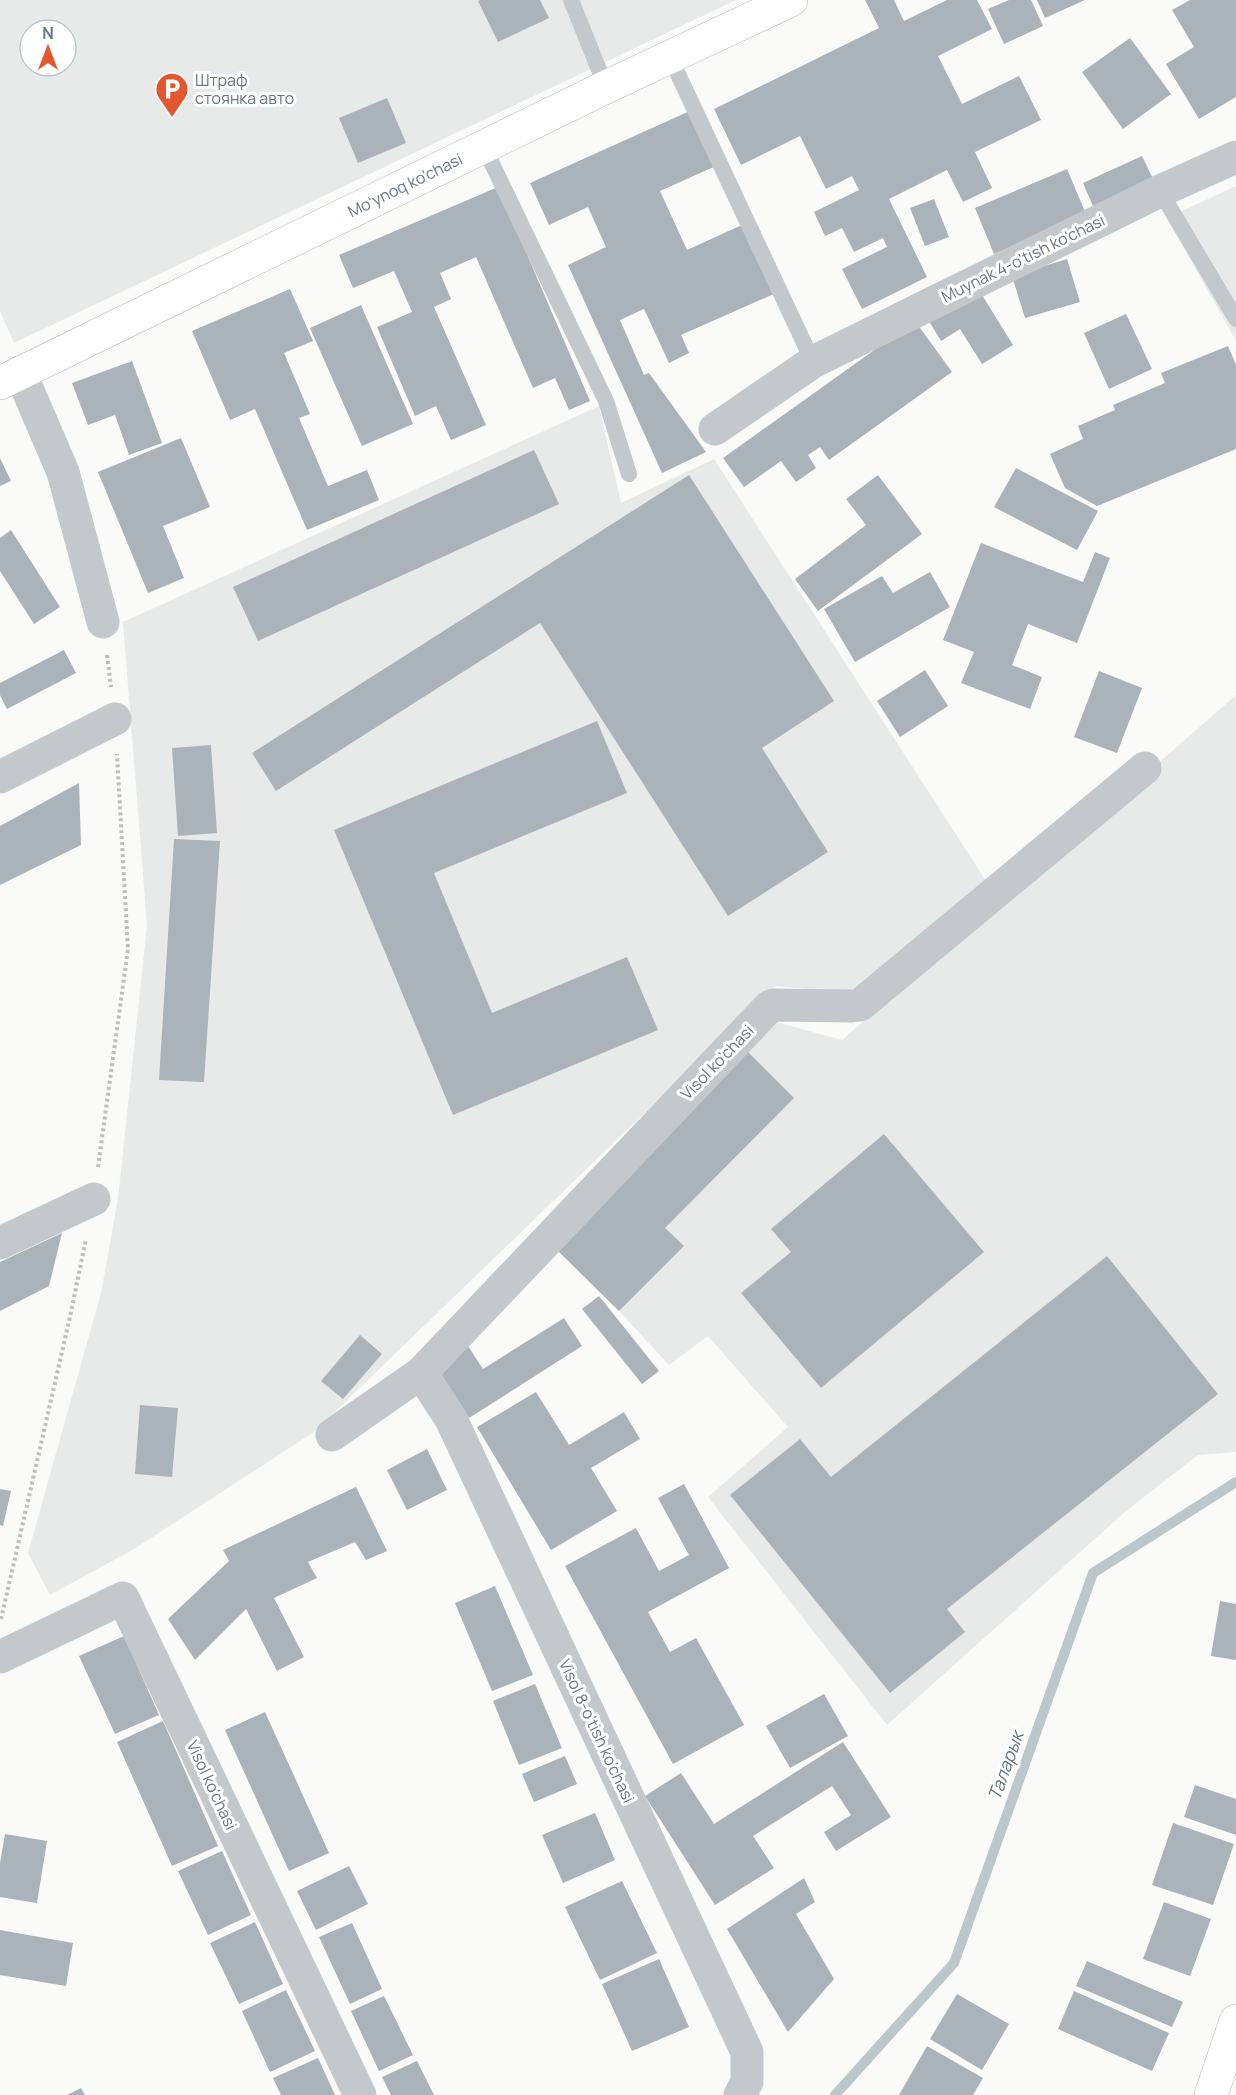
<svg xmlns="http://www.w3.org/2000/svg" width="1236" height="2095" viewBox="0 0 1236 2095" font-family="Manrope,sans-serif">
	<rect width="100%" height="100%" fill="#fafaf8"/>
	<path fill="#e8e9e9" fill-rule="evenodd" d="M0,0H736L14,343L0,311ZM30,30H66V66H30Z
		M1236,186V341L1167,218Z
		M599,406L621,503L714,459L986,881L848,993L776,986L314,1432L134,1549L50,1595L28,1553L101,1293L118,1199L147,925L123,622Z
		M1236,695V1452L1198,1455L1126,1511L887,1725L708,1497L788,1427L708,1336L669,1365L619,1311L552,1245L776,1022L842,1040Z"/>
	<g fill="none" stroke-linecap="round" stroke-linejoin="round">
		<path stroke="#bbc7cb" stroke-width="10" d="M835,2095L954,1963L1093,1573L1236,1482"/>
	</g>
	<path fill="#aab3b9" d="M480,0H540L549,18L498,42L478,1Z
		M865,0H894L904,21L947,0H977L992,29L938,56L962,104L1019,76L1041,120L975,152L992,188L963,202L947,170L889,199L927,277L862,309L842,269L887,247L883,238L854,252L842,228L825,236L814,212L859,190L852,176L826,189L800,136L741,165L714,109L879,28Z
		M1009,0H1031L1043,26L1004,44L988,9Z
		M1037,0H1085L1045,18Z
		M1190,0H1236V97L1199,119L1166,64L1194,47L1172,10Z
		M1130,38L1171,94L1123,129L1082,72Z
		M387,98L406,143L358,163L339,118Z
		M692,110L718,165L660,191L687,250L744,224L776,293L681,335L689,353L669,363L644,309L620,320L644,375L649,373L706,452L662,473L568,265L606,247L588,207L549,225L530,183Z
		M1142,156L1156,185L1096,213L1083,183Z
		M1067,169L1086,214L994,254L975,208Z
		M498,187L590,401L569,410L555,378L533,388L476,257L440,273L451,299L434,307L486,425L451,440L436,406L415,416L377,327L412,312L394,271L353,288L339,255Z
		M934,199L949,237L925,246L910,208Z
		M1067,259L1080,302L1025,318L1012,276Z
		M977,287L1013,345L982,364L960,329L941,341L927,318Z
		M290,289L313,341L284,353L310,414L299,418L328,486L367,470L379,500L307,530L255,409L230,420L192,331Z
		M361,305L413,424L362,446L310,328Z
		M1126,314L1152,369L1109,389L1084,333Z
		M915,321L952,372L829,460L820,447L808,455L816,468L796,482L781,461L744,487L723,458Z
		M1228,346L1236,365V449L1097,506L1065,488L1050,454L1083,439L1078,426L1115,410L1113,405L1165,383L1161,373Z
		M132,361L162,443L129,455L115,415L88,425L72,383Z
		M181,438L210,507L163,526L184,578L148,593L98,472Z
		M534,450L559,504L258,641L233,587Z
		M0,458L11,481L0,486Z
		M1016,468L1098,511L1077,550L994,507Z
		M689,475L834,701L762,748L828,852L728,916L540,623L276,791L252,753Z
		M878,475L922,534L818,611L795,579L866,525L846,499Z
		M11,530L60,607L34,624L0,571V538Z
		M981,543L1083,582L1095,552L1110,558L1077,643L1028,624L1012,665L1042,677L1030,709L961,683L974,652L943,640Z
		M930,572L950,607L855,662L824,609L882,576L893,593Z
		M64,650L76,673L7,709L0,695V683Z
		M925,670L948,706L900,737L877,701Z
		M1099,671L1142,688L1117,753L1074,737Z
		M597,721L627,793L434,873L492,1013L627,957L658,1030L453,1115L334,830Z
		M211,745L217,833L178,836L172,748Z
		M79,783L81,845L0,885V826Z
		M174,839L220,841L204,1082L159,1080Z
		M746,1050L794,1098L665,1228L684,1246L619,1311L552,1245Z
		M884,1134L984,1252L821,1388L741,1293L791,1252L771,1229Z
		M62,1233L49,1286L0,1311V1262Z
		M1107,1256L1218,1394L947,1609L965,1632L890,1693L730,1495L800,1439L831,1477Z
		M599,1296L659,1371L642,1384L582,1309Z
		M564,1318L582,1346L469,1418L436,1366L468,1346L483,1369Z
		M360,1335L382,1354L343,1399L321,1381Z
		M536,1392L569,1445L624,1412L640,1439L591,1468L617,1511L551,1550L477,1427Z
		M140,1405L178,1408L172,1477L135,1474Z
		M427,1449L447,1490L407,1510L387,1470Z
		M684,1484L729,1568L648,1612L670,1652L696,1638L744,1725L673,1764L565,1566L636,1528L659,1571L689,1555L658,1498Z
		M356,1487L387,1551L366,1560L355,1542L308,1562L317,1578L274,1598L304,1657L277,1671L246,1609L195,1660L168,1619L229,1561L223,1550Z
		M0,1489L11,1491L3,1526L0,1525Z
		M495,1586L533,1675L492,1691L455,1603Z
		M1220,1601L1236,1604V1660L1211,1656Z
		M124,1636L159,1715L115,1734L79,1656Z
		M535,1684L562,1748L519,1765L493,1701Z
		M824,1694L848,1736L790,1768L766,1726Z
		M265,1712L329,1853L289,1871L225,1730Z
		M163,1721L218,1846L172,1866L117,1742Z
		M843,1742L891,1817L836,1851L824,1832L851,1815L832,1786L753,1836L774,1868L715,1905L645,1796L681,1773L714,1824Z
		M565,1756L577,1784L534,1802L522,1774Z
		M1195,1785L1236,1799V1835L1184,1817Z
		M595,1813L615,1860L563,1883L542,1835Z
		M1173,1823L1234,1844L1213,1905L1152,1885Z
		M5,1834L47,1841L37,1903L0,1897V1863Z
		M222,1851L251,1915L208,1935L178,1871Z
		M349,1866L368,1904L316,1930L297,1891Z
		M804,1878L815,1902L796,1914L834,1979L788,2032L727,1929Z
		M622,1881L657,1953L600,1980L565,1907Z
		M1164,1902L1211,1919L1190,1976L1143,1959Z
		M255,1922L283,1984L239,2004L210,1943Z
		M352,1923L382,1989L350,2004L319,1937Z
		M0,1930L73,1943L66,1986L0,1975Z
		M659,1959L689,2027L632,2051L602,1984Z
		M1087,1961L1183,2002L1172,2027L1076,1986Z
		M286,1990L315,2051L270,2072L242,2011Z
		M1074,1991L1169,2033L1152,2071L1058,2029Z
		M957,1994L1009,2024L982,2070L930,2039Z
		M384,1996L413,2055L379,2071L351,2011Z
		M927,2046L983,2078L973,2095H899Z
		M318,2058L335,2095H281L273,2078Z
		M417,2061L434,2095H391L382,2077Z
		M81,2088L85,2095H67Z"/>
	<g fill="none" stroke-linecap="round" stroke-linejoin="round">
		<defs>
			<path id="secondary" d="M0,383L606,87L791,0
				M1211,2095L1236,2021"/>
		</defs>
		<use href="#secondary" stroke="#b3babf" stroke-width="34"/>
		<path stroke="#bbbfc2" stroke-width="4" stroke-dasharray="3 3" stroke-linecap="butt" d="M107,655L111,687
			M98,1167L128,949L117,754
			M1,1619L70,1317L86,1239"/>
		<path stroke="#c3c8cc" stroke-width="16" d="M571,0L606,87
			M670,57L813,362
			M484,147L606,401L629,474
			M1160,191L1236,319"/>
		<path stroke="#c3c8cc" stroke-width="33" d="M20,372L63,472L103,622
			M715,429L813,362L1160,191L1236,157
			M0,777L115,719
			M0,1243L94,1199
			M421,1373L451,1419L747,2052V2082L740,2095
			M332,1435L421,1373L769,1007L773,1005L852,1006L860,1005L1145,768
			M0,1657L123,1598L360,2095"/>
		<use href="#secondary" stroke="#fff" stroke-width="33"/>
	</g>
	<defs>
		<symbol id="parking-pin" viewBox="-11 -11 22 30"><path d="M0 17L-7.5 6A9.5 9.5 0 1 1 7.5 6Z" fill="#e4572e" stroke="#fff"/><path d="M-3.5-5.5H1a3.5 3.5 0 0 1 0 7H-1V5.5H-3.5ZM-1-3.4V-.6H.8a1.4 1.4 0 0 0 0-2.8Z" fill="#fff"/></symbol>
	</defs>
	<g fill-rule="evenodd">
		<use href="#parking-pin" x="153" y="70" width="38" height="52"/>
	</g>
	<g text-anchor="middle" stroke-width="6" stroke-linejoin="round" paint-order="stroke">
		<g font-size="16" fill="#657683" stroke="#fff" text-anchor="start">
			<text x="195" y="86">Штраф<tspan x="195" dy="18">стоянка авто</tspan></text>
		</g>
		<g font-size="16" fill="#657683" stroke="#fff">
			<text transform="translate(405 185) rotate(-26)" y="6">Moʻynoq ko'chasi</text>
			<text transform="translate(1023 258) rotate(-26)" y="6">Muynak 4-o'tish ko'chasi</text>
			<text transform="translate(717 1062) rotate(-46)" y="6">Visol ko'chasi</text>
			<text transform="translate(597 1731) rotate(65)" y="6">Visol 8-o'tish ko'chasi</text>
			<text transform="translate(212 1785) rotate(65)" y="6">Visol ko'chasi</text>
		</g>
		<g font-size="18" font-style="italic" fill="#60757c" stroke="#fff">
			<text transform="translate(1006 1766) rotate(-70)" y="6">Таларык</text>
		</g>
	</g>
	<g transform="translate(48 48)"><circle r="28" fill="#ffffff" stroke="#c1c8cd" stroke-width="1.5"/>
	<path d="M0-4.5L10 22L0 15L-10 22Z" fill="#e4572e"/>
	<text y="-9" font-size="16" font-weight="bold" text-anchor="middle" fill="#657683">N</text>
	</g>
</svg>
